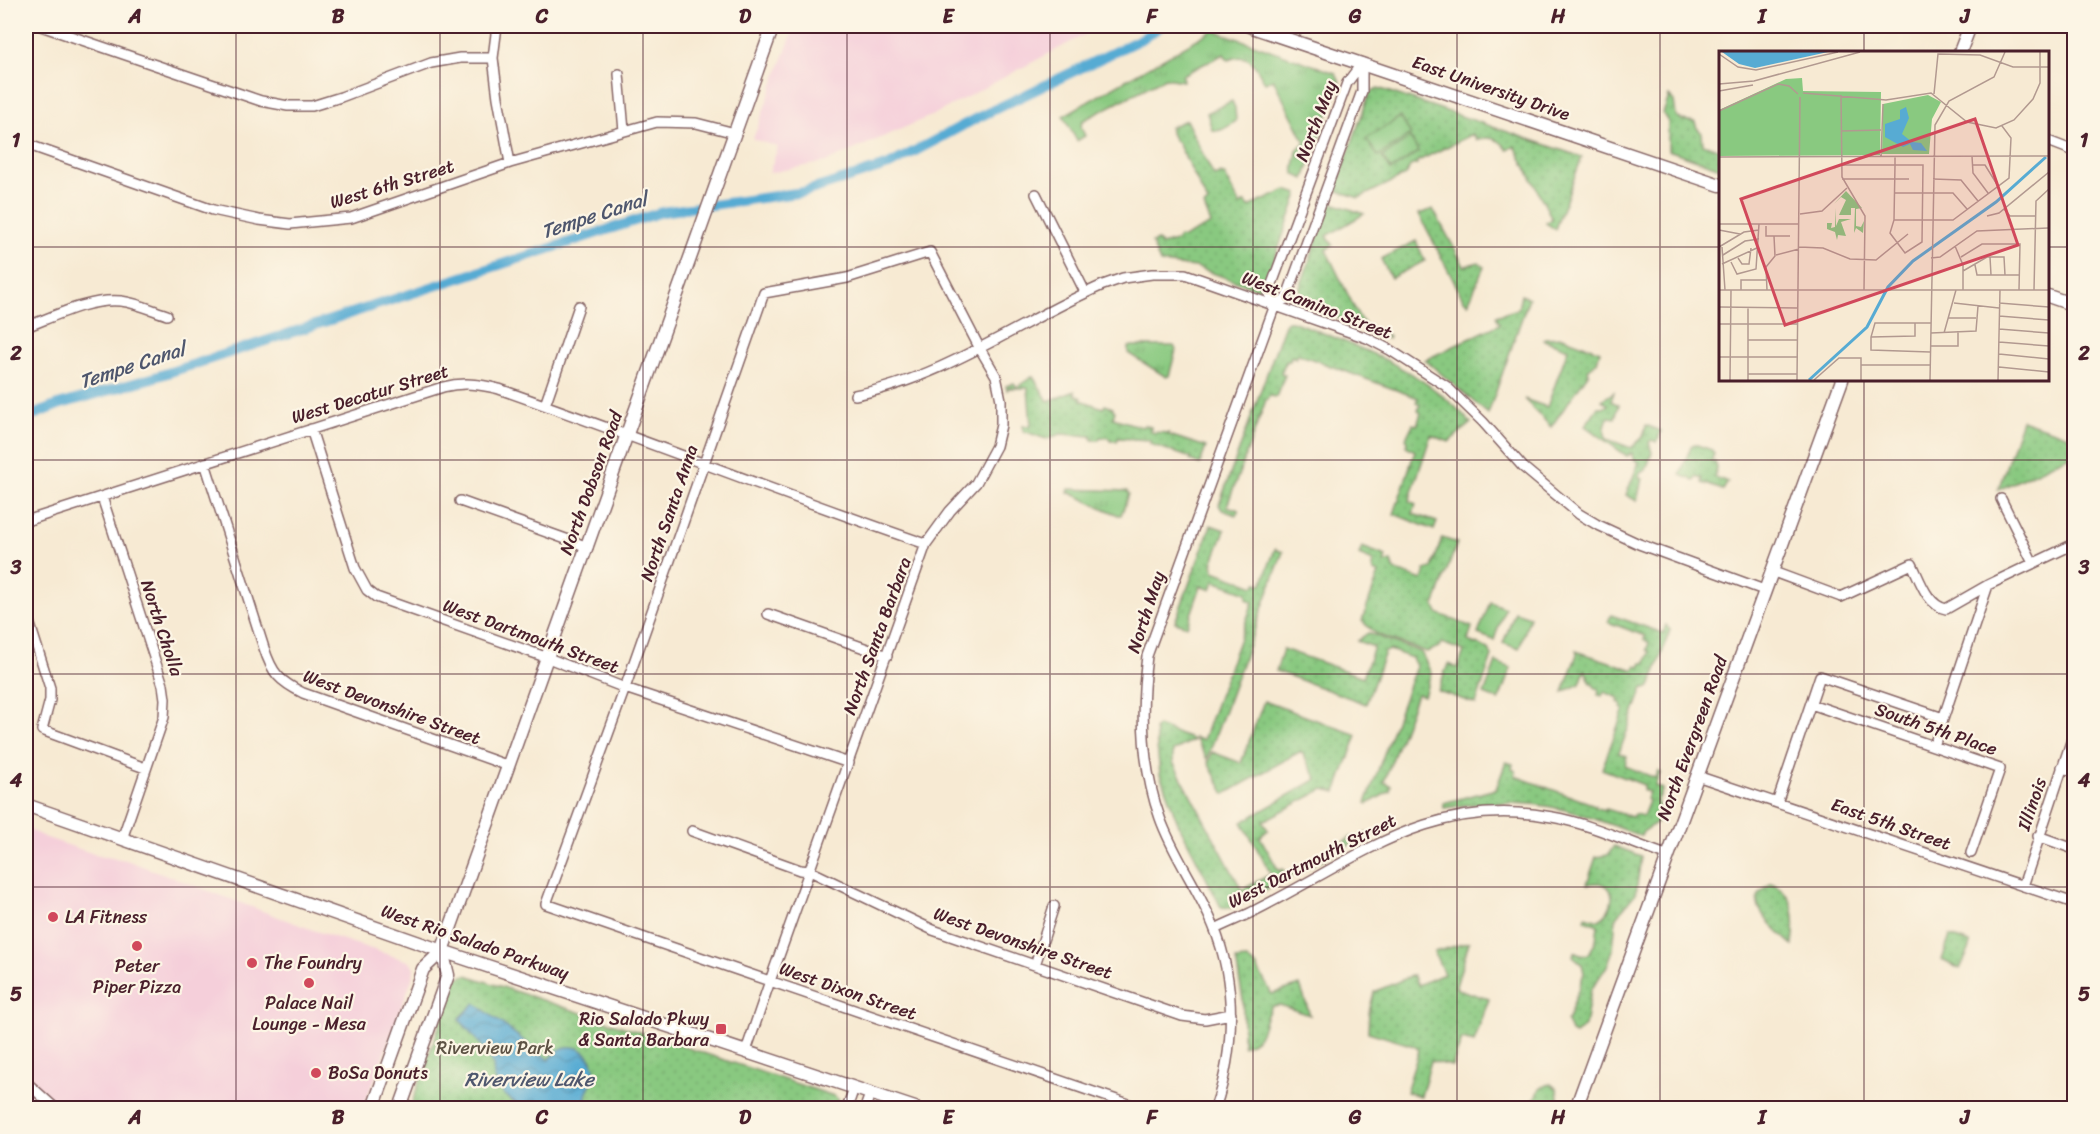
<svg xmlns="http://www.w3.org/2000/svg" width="2100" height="1134" viewBox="0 0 2100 1134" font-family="Sriracha,sans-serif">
	<defs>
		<pattern id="grass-tufts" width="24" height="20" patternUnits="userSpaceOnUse" patternTransform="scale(1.5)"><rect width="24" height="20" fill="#89c980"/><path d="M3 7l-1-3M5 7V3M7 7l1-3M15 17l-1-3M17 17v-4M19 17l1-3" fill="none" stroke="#78ac6f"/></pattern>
		<pattern id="park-dots" width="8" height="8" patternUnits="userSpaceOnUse" patternTransform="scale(1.5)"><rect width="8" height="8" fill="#89c980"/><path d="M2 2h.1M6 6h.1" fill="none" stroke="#78ac6f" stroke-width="1.8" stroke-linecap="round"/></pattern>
		<pattern id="water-waves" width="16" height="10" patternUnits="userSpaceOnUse" patternTransform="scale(1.5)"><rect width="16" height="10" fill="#57abd3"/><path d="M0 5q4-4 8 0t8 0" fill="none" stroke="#4a8bab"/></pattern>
	</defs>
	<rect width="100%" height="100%" fill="#fcf5e5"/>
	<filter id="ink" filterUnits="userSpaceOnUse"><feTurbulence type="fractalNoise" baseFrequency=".0167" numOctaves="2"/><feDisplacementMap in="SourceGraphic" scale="12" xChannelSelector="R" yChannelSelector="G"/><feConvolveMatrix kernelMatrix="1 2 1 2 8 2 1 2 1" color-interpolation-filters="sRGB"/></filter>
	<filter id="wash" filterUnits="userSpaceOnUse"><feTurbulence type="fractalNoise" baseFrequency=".008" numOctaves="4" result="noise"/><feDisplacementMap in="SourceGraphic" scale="24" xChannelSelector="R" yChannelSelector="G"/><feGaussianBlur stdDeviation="1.35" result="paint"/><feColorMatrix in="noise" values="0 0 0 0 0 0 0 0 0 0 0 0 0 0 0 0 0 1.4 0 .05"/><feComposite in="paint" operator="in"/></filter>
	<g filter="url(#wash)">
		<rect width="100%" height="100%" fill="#f7ead3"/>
		<path fill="#f5cfda" d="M795,26H1101L933,115L826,162L769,173L778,147L753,139Z
			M26,828L44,837L97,855L126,860L313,930L411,962L414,968L413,976L375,1079L362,1108H26Z"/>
		<path fill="url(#grass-tufts)" stroke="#6a7456" stroke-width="1.5" d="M1213,30L1336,73L1340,82L1304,179L1294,174C1292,166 1297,158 1297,150L1305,142L1273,79L1265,83C1255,65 1250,51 1228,60L1224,54L1182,75L1183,81L1165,78L1082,121L1081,127L1085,136L1077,141L1063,116Z
			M1232,101L1235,108L1236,121C1228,126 1221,133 1212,130L1207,113Z
			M1132,346H1174L1176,350L1169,376L1166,377L1128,353V347Z
			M1069,489L1127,491L1129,494L1121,515H1118L1068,492Z"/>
		<path fill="url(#park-dots)" stroke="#6a7456" stroke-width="1.5" d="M1378,88L1582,157L1555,229L1546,223L1552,219L1515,146L1508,150C1500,139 1490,135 1477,140L1473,134L1416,162L1417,164L1410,166L1406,175L1359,198L1335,190L1370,92Z
			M1669,96L1674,101L1676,115L1682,120L1695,122L1697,128L1702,133L1703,144L1720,150V168L1668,150V122L1663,114Z
			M1186,120L1214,176L1221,173L1222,175L1224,174L1240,205L1245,202L1249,207L1286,190L1298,194L1265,286L1259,290L1196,267L1160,263L1152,243L1158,241L1161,245L1176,241L1179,237L1183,238L1211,224L1204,206L1208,203L1178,143C1174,140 1170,133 1170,127Z
			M1330,202L1364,214L1327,236L1333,245L1326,250L1360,319L1367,326L1389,336L1388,339L1373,331L1295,302Z
			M1433,209L1464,266L1479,262L1484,267L1468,304L1463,299L1419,214Z
			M1416,241L1425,261L1391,278L1381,259Z
			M1521,295L1529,298L1488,414L1425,360L1500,324L1496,316L1518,309Z
			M1288,321H1292C1357,346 1424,369 1471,423L1449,442L1431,435L1409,501L1416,504L1413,514L1437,522L1434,530L1394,514L1415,451L1406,446L1408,441L1406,438L1413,424L1417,425L1421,413L1418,411L1420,404L1416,402L1418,398L1298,354L1296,358L1291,356L1290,361H1286L1281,373L1285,375L1276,397L1270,396L1266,400L1227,506L1239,510L1236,515L1222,510L1219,505L1285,324Z
			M1562,337L1600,351L1597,362L1588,370L1589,373L1551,427L1524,399L1547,407L1568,349L1544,340L1545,338Z
			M1033,376L1048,401L1075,391V395L1082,398L1081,400L1103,408L1105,405L1113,408V410L1115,411L1113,418L1142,427L1144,425L1151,427V432L1169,433V435L1206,447L1200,464L1190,460L1191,458L1150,444V440L1118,438L1117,441H1110V438L1100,437L1099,440H1092L1091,436L1061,434L1046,439L1023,431V426H1031L1028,388H1009L1007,390L1006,386L1014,383L1017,387Z
			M1614,392L1611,401L1619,405L1615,418L1609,417C1605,422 1603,434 1607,439L1631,448L1643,437L1646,425L1661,431L1657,442L1652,440L1649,442L1652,453L1646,470L1640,473L1639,478L1642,479L1637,501L1626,495L1639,462L1633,459L1632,453L1627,456L1585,426L1598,407H1605L1608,405L1602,400Z
			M2022,420L2074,438V454L1998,490Z
			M1694,444L1712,450L1714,454L1711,461L1715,462L1717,468L1714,477L1728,482L1723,490L1702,483V479L1696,476L1694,480L1680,475L1691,446Z
			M1211,525L1225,530L1212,564L1214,571L1254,586L1257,583L1262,584L1275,549L1283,552L1207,759L1195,738L1203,740L1253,602L1247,599V593L1214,581L1211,590L1201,586L1187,626L1175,622Z
			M1442,538L1457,543L1434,606L1439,614L1472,627L1468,641L1489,649L1492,656L1476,704L1438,691L1448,664L1458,668L1464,651L1441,643L1439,647L1427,652L1376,634L1362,621L1379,573L1373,571L1372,567L1373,561L1359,555L1362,547L1386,556L1384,563L1391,561L1394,570L1422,580L1425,570L1432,568Z
			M1611,615L1663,633L1666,625L1670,630L1651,685L1649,688H1643L1619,753L1627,756L1625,766L1655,778L1658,771L1660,773L1655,786L1663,789L1657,802L1661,812L1660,820L1643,832L1641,836C1615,827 1589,815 1561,809C1523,800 1483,802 1444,808L1443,803L1496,789L1506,762L1513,764L1512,769L1516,771L1515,776L1595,805V807L1605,811L1606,809L1632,817L1634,814L1643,816L1649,801L1646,799L1649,792L1643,790L1644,785L1602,769L1624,709L1621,708L1622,704L1618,702L1619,698L1604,692L1602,696L1598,695L1599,691L1591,683L1585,670L1580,684L1563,692L1577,654L1576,651L1634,670L1636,665L1640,667L1642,663H1645L1650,652L1647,650L1649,642L1644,640L1645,636L1608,622Z
			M1368,633L1421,652L1431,673L1424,696L1417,694L1384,782L1391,786L1390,791L1368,804L1366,803L1416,666L1412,658L1390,650L1385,652L1366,704L1276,671L1283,649L1363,677L1374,647L1357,641Z
			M1264,701L1357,735L1336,792L1324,789L1263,821L1268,830L1260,837L1279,871L1283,869L1284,872H1292L1352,837L1355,839L1367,833L1368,835L1232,908L1221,907L1177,821L1160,774L1155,728L1158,726L1194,740L1173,751V762L1242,890L1271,874L1242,822L1317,779L1301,751L1225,794L1208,763L1212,752L1241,763Z
			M1614,846L1641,856L1636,893L1616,917L1613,950L1607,966L1591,990L1585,1026L1575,1034L1571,1032L1567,1022L1584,973L1582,964L1573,956L1574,952L1585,955L1589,954L1596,940L1598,925L1585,920L1586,916L1599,920C1614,911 1619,884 1597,883C1593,883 1590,884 1587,884L1596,857L1608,855Z
			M1771,883C1797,893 1796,922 1793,946C1783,936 1753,912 1758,897C1760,892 1767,887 1771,883Z
			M1950,936L1970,943V948L1960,969L1942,960Z
			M1469,942L1456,986L1457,989L1489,999L1474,1042L1462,1039L1452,1066L1431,1061L1421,1096L1406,1092L1419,1050L1414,1046L1368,1032L1369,1012L1374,992L1413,975L1418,985L1444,974L1434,952Z
			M1247,959L1256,966L1272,994L1300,985L1310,1015L1279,1005L1272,1006C1259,1023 1269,1038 1243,1046V1000L1236,960Z
			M466,975L834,1096L840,1101L843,1108H410L454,984L457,978Z
			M1551,1084L1557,1089L1558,1098L1556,1108H1532C1533,1098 1539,1085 1551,1084Z"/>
		<path fill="#89c980" stroke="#6a7456" stroke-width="1.5" d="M1400,117L1411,134L1378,156L1366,139Z
			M1410,138L1419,152L1391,170L1382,157Z
			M1490,602L1505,608L1494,640L1478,634Z
			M1515,612L1530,617L1519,649L1503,643Z
			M1496,662L1511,668L1499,700L1484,694Z"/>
		<path fill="url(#water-waves)" stroke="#50657f" stroke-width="1.5" d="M475,1003L549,1060C552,1057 555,1053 559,1050C571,1042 589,1050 593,1064C600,1083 579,1089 588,1108H544L537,1106L531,1108L515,1103L504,1094L494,1077L493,1065L482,1046L459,1019Z"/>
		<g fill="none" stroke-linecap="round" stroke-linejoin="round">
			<path stroke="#57abd3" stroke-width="10" d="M26,418L58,405L152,378L662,212L804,192L889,165L975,119L1143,38L1161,26"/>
		</g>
	</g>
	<g filter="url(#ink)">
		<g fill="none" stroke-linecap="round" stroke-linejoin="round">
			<defs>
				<path id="street" d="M41,26L261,101L288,106H312L341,97L431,63L460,58H493
					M497,26L493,58L498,98L510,163
					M619,74L624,131
					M2048,141L2074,151
					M26,144L213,210L259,220L290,224L351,218L510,163L657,122L696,123L735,133
					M1036,194L1085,292
					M1275,305L1269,292L1347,83L1362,63
					M26,327C55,316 90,298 121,301C137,303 152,310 167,315
					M855,395C944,378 1021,321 1103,285L1123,278L1152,274H1185L1367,338L1390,350L1446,386L1483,422L1523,467L1579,514L1596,524L1639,544L1764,590
					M545,405L579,306
					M311,429L355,568L367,590L376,597L548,658L625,688L849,763
					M205,463L264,648C272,673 279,681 303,693L509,766
					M102,497L163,685L165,699L164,717L122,839
					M2001,499L2033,563
					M460,501L588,547
					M26,521L443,387C463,382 479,384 499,389C642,439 783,495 926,544
					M1771,571L1841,597L1912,564C1920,580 1927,605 1946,609L1988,585
					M26,612L50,688V700L42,730L145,768
					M768,614L887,656
					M1811,704L2000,769L1971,853
					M1934,746L1988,585L2074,544
					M2062,767L2074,772
					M1697,776L2074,903
					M1777,803L1820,676L1943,718
					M692,831L800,870L810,871L933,930L1182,1016L1205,1019L1231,1014
					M2038,836L2074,849
					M2023,886L2074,733
					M1215,929C1227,923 1240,918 1252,912C1355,861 1428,794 1552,817C1592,824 1630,843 1669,856
					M1035,965L1054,906
					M746,1051L770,981L926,544L950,511L976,483L996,446L1001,425V400L996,376L979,347L930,252L847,278L764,293L625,688L546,904C744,972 942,1041 1140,1108
					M26,1082L55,1108
					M847,1108L854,1088
					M865,1108L870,1094
					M1215,1108C1235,1050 1237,982 1213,925C1198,888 1173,855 1160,818C1141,765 1140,711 1147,656L1275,305L1286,299L1362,91V63"/>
				<path id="secondary" d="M1249,26L1720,185
					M1960,52L1970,26
					M2048,296L2074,305
					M26,805L442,951L915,1108
					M373,1108L423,969L442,951L773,26
					M400,1108L448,975L442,951
					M1576,1108L1842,380"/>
			</defs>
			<use href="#street" stroke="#876666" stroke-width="12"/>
			<use href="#secondary" stroke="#876666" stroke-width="15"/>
			<use href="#street" stroke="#fff" stroke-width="9"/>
			<use href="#secondary" stroke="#fff" stroke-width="12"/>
		</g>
	</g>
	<path fill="none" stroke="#4a1f2b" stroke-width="1.5" stroke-opacity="0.55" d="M236,26V1108M440,26V1108M643,26V1108M847,26V1108M1050,26V1108M1253,26V1108M1457,26V1108M1660,26V1108M1864,26V52M26,247H1720M2048,247H2074M1864,380V1108M26,460H2074M26,674H2074M26,887H2074"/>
	<g fill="#d1495b" stroke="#fcf5e5" stroke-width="2">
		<circle cx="53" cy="917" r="6"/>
		<circle cx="137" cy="946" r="6"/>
		<circle cx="252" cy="963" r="6"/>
		<circle cx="309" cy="983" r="6"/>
		<rect x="715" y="1023" width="12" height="12" rx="3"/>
		<circle cx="316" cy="1073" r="6"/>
	</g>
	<g text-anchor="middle" stroke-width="4.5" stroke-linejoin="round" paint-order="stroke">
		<g font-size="18" fill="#4a1f2b" stroke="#fcf5e5">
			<text transform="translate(1491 88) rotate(19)" y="6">East University Drive</text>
			<text transform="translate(1316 121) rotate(-69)" y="6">North May</text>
			<text transform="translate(392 184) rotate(-17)" y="6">West 6th Street</text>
			<text transform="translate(1317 305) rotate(21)" y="6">West Camino Street</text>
			<text transform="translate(370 394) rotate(-17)" y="6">West Decatur Street</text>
			<text transform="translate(591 483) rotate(-70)" y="6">North Dobson Road</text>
			<text transform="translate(669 513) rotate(-71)" y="6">North Santa Anna</text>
			<text transform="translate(1146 612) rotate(-72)" y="6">North May</text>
			<text transform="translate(162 628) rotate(72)" y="6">North Cholla</text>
			<text transform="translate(531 636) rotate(20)" y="6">West Dartmouth Street</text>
			<text transform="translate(877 636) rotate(-70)" y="6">North Santa Barbara</text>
			<text transform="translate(392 707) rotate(20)" y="6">West Devonshire Street</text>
			<text transform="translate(1936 729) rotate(19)" y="6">South 5th Place</text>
			<text transform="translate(1692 738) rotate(-70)" y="6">North Evergreen Road</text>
			<text transform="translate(2032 804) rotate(-71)" y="6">Illinois</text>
			<text transform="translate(1891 824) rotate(19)" y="6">East 5th Street</text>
			<text transform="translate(1312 861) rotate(-27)" y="6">West Dartmouth Street</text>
			<text transform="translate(475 942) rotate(19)" y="6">West Rio Salado Parkway</text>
			<text transform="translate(1023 943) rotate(19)" y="6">West Devonshire Street</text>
			<text transform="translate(848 991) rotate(19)" y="6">West Dixon Street</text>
		</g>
		<g font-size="18" fill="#4a1f2b" stroke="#fcf5e5" text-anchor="start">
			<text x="65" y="923">LA Fitness</text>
			<text x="264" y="969">The Foundry</text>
			<text x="137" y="972" text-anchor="middle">Peter<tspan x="137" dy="21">Piper Pizza</tspan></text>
			<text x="309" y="1009" text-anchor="middle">Palace Nail<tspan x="309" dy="21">Lounge - Mesa</tspan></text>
			<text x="709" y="1025" text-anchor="end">Rio Salado Pkwy<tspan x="709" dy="21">&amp; Santa Barbara</tspan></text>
			<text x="328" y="1079">BoSa Donuts</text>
		</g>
		<g font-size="18" fill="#5d5244" stroke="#fcf5e5">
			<text x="495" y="1054">Riverview Park</text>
		</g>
		<g font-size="20" font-style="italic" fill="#4f576e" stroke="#fcf5e5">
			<text transform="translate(594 215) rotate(-18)" y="7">Tempe Canal</text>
			<text transform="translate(132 365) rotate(-18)" y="7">Tempe Canal</text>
			<text x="529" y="1086">Riverview Lake</text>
		</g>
	</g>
	<g transform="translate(1719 51)">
		<rect width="330" height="330" fill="#f7ead3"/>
		<path d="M209,44L222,51L213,68L210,103H163L164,53ZM127,140L143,157L137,158V175L142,176L145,170L144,182L137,177L135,182L136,157H132V164H120L127,149L122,146L115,153ZM116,157L117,175L120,168H132L122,171L127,185L119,184L118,189L116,181L108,178V172H113L112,177L116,176Z" fill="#89c980"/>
		<path d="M83,27L84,40L162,41L161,104L0,105V59L67,28Z" fill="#89c980"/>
		<path d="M3,1H109L36,17L20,13ZM187,56L190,67L183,83L193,91L202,92L208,100L194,99L191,93L184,96L166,86V73L181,68V59Z" fill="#57abd3"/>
		<path fill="none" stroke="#57abd3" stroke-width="3" d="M90,329L148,276L169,236L194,210L277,151L327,106"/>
		<path fill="none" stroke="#b29990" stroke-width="1.5" d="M0,3L19,16L37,19L119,1M0,33L35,30L141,1M0,40L34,34M84,42L167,49L212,42L248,71L277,77L295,69L314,48L321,32V1M215,43L219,3L261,4L294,16H330M122,44L123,126L146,165L145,239M0,60L59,33L70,35L79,43M122,80L162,79M253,105L254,122L269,142M0,106L330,105M162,106L164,53M121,114H204L203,191L186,202L171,182L175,169L176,114V106M254,114H266L279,135M123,128H190M214,128L242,129L259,150M176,142H234L248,158M285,158L291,165H316M81,163L103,160L128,137M268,165L280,162L330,121M175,169H234L290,127L292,87L283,75M0,173H80M47,175V185H71M0,179L21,183M236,195L244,214V239M0,196L25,181L40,179M3,196L6,239M80,196L104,197L131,208L157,209L189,183M4,204L26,190L40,188M57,204L80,198M242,206L263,193H301L300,239M271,206L272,224M19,207L23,213H30L32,197M212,207L221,206L258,180L329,177M12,211L18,223L37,218L40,173M3,213L40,196M256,214L258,224H300M244,220L268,206H285L286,224M0,239H330M22,239V229H47M48,239L47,216L56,205L55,185M315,239L317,150L330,138M235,252L280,257M280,252L330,256M0,256L79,257M280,265L330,269M229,267H257M0,273H79M280,278L330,282M212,282L257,280L259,255M225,282L237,239M152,286L196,285V272M29,289H79M280,291L330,295M211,295H239V280M211,301L152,299V286L156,272H212M280,303L330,308M0,306H79M142,314H211M280,316L330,321M29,323H78M11,329L12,239M29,329V256M78,329L81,46M95,329L120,307H142V329M211,329L216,74L230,50L275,26L286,1M279,329L281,239"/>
		<path fill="#d1495b" fill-opacity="0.15" stroke="#d1495b" stroke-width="3" d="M256,68L299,194L66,274L22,148Z"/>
		<rect width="330" height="330" fill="none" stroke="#4a1f2b" stroke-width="3"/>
	</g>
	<rect width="2100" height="1134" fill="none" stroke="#fcf5e5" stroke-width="66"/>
	<rect x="33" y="33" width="2034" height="1068" fill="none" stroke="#4a1f2b" stroke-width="2"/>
	<g font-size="20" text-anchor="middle" font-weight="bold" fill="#4a1f2b">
		<text x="135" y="23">A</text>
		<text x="338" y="23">B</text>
		<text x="542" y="23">C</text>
		<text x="745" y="23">D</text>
		<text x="948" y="23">E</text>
		<text x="1152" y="23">F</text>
		<text x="1355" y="23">G</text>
		<text x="1558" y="23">H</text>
		<text x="1762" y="23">I</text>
		<text x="1965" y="23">J</text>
		<text x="16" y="147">1</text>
		<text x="2084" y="147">1</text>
		<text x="16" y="360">2</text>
		<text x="2084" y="360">2</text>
		<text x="16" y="574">3</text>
		<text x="2084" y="574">3</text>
		<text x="16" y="787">4</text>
		<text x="2084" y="787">4</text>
		<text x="16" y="1001">5</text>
		<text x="2084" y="1001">5</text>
		<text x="135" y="1124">A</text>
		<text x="338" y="1124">B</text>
		<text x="542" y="1124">C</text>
		<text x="745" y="1124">D</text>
		<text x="948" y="1124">E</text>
		<text x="1152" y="1124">F</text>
		<text x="1355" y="1124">G</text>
		<text x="1558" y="1124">H</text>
		<text x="1762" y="1124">I</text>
		<text x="1965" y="1124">J</text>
	</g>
</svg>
